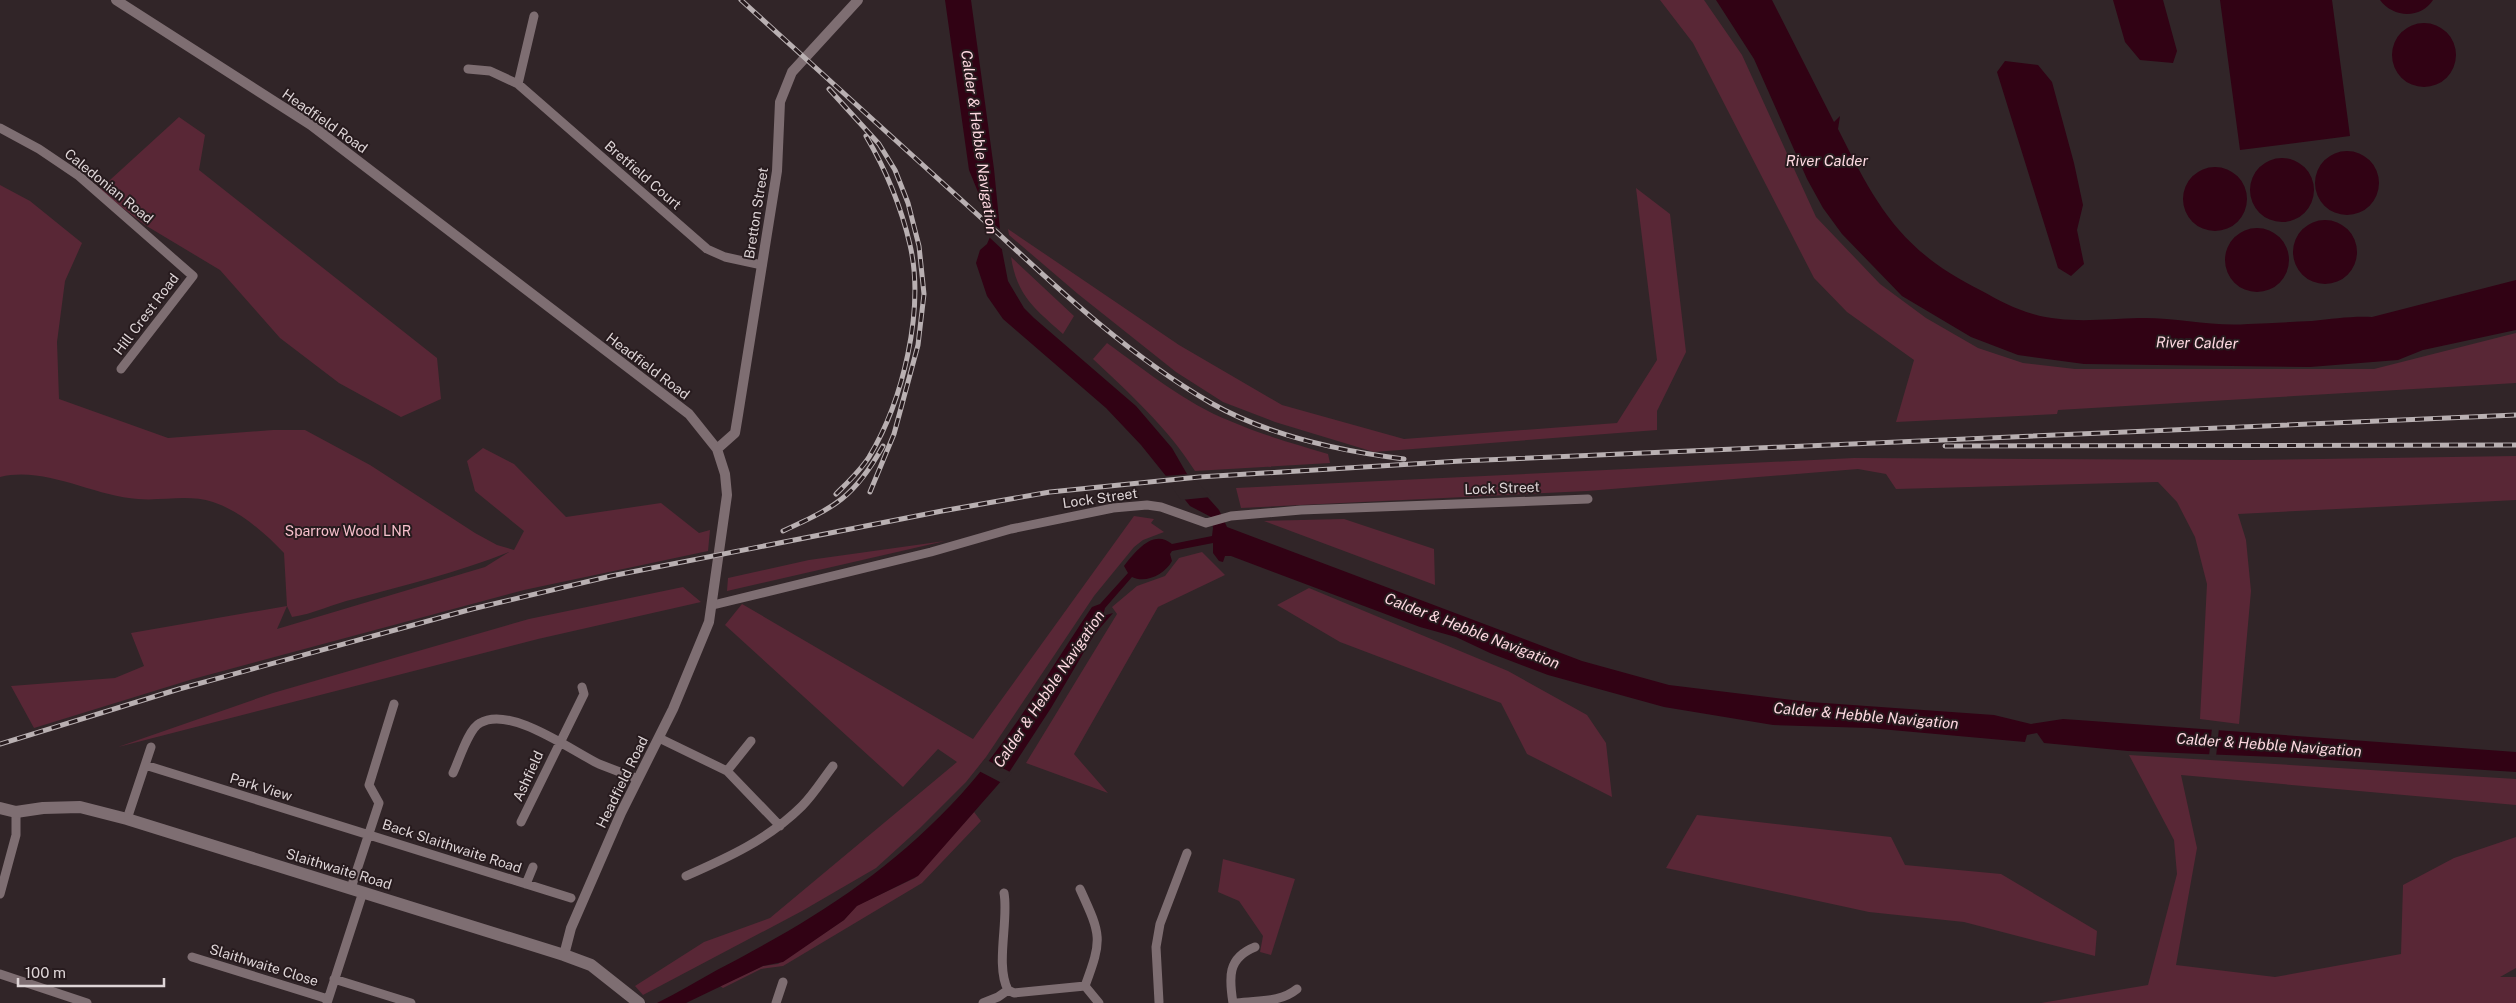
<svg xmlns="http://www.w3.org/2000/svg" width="2516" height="1003" viewBox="0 0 2516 1003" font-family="'Public Sans',sans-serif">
	<rect width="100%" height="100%" fill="#312528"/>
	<path fill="#592736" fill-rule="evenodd" d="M1660,0H1704L1742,55L1816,217L1880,284L1926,318L1978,348L2023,363L2075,369H2374L2516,333V383L2058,410L2057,414L1896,422L1914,360L1847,312L1814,278L1693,43Z
		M179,117L205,135L199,170L437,358L441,399L401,417L339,383L280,338L220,270L145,225L99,190Z
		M0,185L30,201L82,243L65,281L57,342L59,399L168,438L273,430H305L370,465L475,533L497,545L514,550L524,531L475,491L467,461L483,448L514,464L566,517L661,503L699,533L710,530L708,551L524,590L193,679L34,728L11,686L115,678L144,666L131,633L287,606L284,553C265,533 240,511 213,502C188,494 164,501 138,499C92,496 46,466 0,477ZM509,552L485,567L277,629L287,606L292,617C313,614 333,604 354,599C406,585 459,572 509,552Z
		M1636,188L1670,214L1686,352L1657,411V430L1374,452L1275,422L1223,402L1176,372L1078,294L1009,235L1008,229L1179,345L1282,405L1404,439L1617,423L1657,360Z
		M1011,257L1074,316L1063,334C1035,309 1017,296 1011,257Z
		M1107,343C1146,371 1185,403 1230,421C1262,435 1295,444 1328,454L1330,463L1195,471C1167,427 1130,394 1093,359Z
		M2516,456V500L2238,514L2246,540L2251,591L2239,724L2200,719L2207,584L2195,537L2177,502L2158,482L1896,489L1886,474L1858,469L1587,491L1241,508L1236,488L1854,458L2248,460Z
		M1134,516L1154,519L1151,523L1164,532L1143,540L1134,547L1094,596L986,757L966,782L920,828L876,868L802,911L643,995L635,986L704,942L770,918L957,762L938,749L903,787L725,625L742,604L973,739Z
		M1344,519L1434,549L1435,585L1264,521Z
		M945,541L727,591L728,578L809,560Z
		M1202,552L1225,575L1158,607L1074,754L1108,793L1026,763L1117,614L1112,607L1137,586L1165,576L1179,558Z
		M683,587L701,602L538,639L118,747L273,693L529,619Z
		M1309,588L1508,671L1587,715L1606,743L1612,797L1527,754L1501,703L1340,642L1277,605Z
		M2129,755L2516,779V805L2181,775L2197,848L2176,965L2275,977L2401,954L2403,885L2454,858L2516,837V968L2500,977H2516V1003H2041L2148,985L2177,874L2174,840Z
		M974,812L981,821L922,883L783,966L761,969L723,988L720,986L763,966L778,964L844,920L856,906L915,878Z
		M1697,815L1891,837L1905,865L2001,874L2097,931L2095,956L1964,922L1869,912L1666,868Z
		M1223,859L1295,879L1271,955L1260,952L1263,936L1239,901L1218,892Z"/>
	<path fill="#310214" d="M945,0H971L994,169L1002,250L1008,281L1024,308L1034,318L1136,406L1172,448L1187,474L1219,510L1227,527L1582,661L1669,685L1810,702L1994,715L2031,724L2063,719L2078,720L2516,752V772L2298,758L2128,751L2044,743L2037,733L2027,735L2025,742L1869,728L1773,725L1664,707L1548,675L1490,653L1456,637L1420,627L1231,556H1225L1223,562L1219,561L1213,553V543L1172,551L1170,554L1172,561C1165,574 1146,584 1132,577L1105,608L1103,616L1113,613L1094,635L1051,708L1010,771L918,876L857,906L844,920L783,962L763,966L686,1003H657C677,993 697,981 717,970C807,923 880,879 951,805C1007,747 1047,673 1092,607L1100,604L1128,573L1124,566C1135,552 1153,528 1172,544L1212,536L1213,528L1211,517L1190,506L1141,445L1106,408L1003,319L987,296L976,263L980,250L987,244L990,237L989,219L969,170Z
		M1716,0H1772L1834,122L1840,116L1838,129C1877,207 1901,251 1982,291C1998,300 2015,309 2033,314C2067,324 2105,319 2139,318C2175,317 2212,327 2248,324C2269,323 2291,322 2312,321C2333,319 2351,316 2372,317L2516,280V330L2423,350L2398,360L2310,367L2084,364L2018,355L1971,337L1902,296L1842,234L1823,208L1807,179L1754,59Z
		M2113,0H2163L2177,51L2173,63L2140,60L2125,42Z
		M2220,0H2332L2350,136L2240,150Z
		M2380,0H2433C2421,19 2393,18 2380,0Z
		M2392 55a32 32 0 1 1 64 0a32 32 0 1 1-64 0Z
		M2005,61L2038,65L2052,82L2074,163L2083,205L2077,230L2084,264L2071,276L2058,268L1997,72Z
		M2315 183a32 32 0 1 1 64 0a32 32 0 1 1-64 0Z
		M2250 190a32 32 0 1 1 64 0a32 32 0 1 1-64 0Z
		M2183 199a32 32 0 1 1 64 0a32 32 0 1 1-64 0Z
		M2293 252a32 32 0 1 1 64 0a32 32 0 1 1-64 0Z
		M2225 260a32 32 0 1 1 64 0a32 32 0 1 1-64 0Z"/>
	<path fill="#312528" d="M985,216L1003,232L1005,252L988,236Z
		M1190,474L1210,496L1211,497L1181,500L1164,476Z
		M2212,728H2219L2216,757L2209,756Z
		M985,759L1012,773L1002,783L977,770Z"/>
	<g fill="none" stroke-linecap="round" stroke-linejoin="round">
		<path stroke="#7e6e72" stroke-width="9" d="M468,69L490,71L518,84L707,249L725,257L762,265
			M518,84L534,16
			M0,128L39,149L79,176L193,276L121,369
			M713,605L931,552L1011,529L1113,508L1147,505L1161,507L1206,523L1231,516L1301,510L1588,499
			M659,738L727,771L780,826
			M145,765L571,898
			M727,771L751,741
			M453,773C459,761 468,729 480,723C510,705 572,751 599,764C612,769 625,774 638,779
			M127,819L151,747
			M521,822L584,694L582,687
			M686,876C727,858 769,839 802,806C814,794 823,779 833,766
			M526,884L533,867
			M351,888L379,803L369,785L394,704
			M1080,889C1101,935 1103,938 1085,986L1099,1003
			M1004,893C1009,920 995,965 1008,990L1014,993L1085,986
			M0,894L16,835V812
			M192,957L328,999
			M0,974L87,1003
			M334,979L411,1003
			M1159,1002L1156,947L1160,924L1187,853
			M327,1003L363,892
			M776,1003L783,982
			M983,1003L998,997L1008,990
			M1233,1003C1229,978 1227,958 1255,947
			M1237,1003C1258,1000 1280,1003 1297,989"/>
		<path stroke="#7e6e72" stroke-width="10" d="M116,0L311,125L689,414L717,449L725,474L727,495L709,622L673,709L621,813L571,928L564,955
			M717,449L735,433L738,415L777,171L780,102L792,72L858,0"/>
		<path stroke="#7e6e72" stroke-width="12" d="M0,808L16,812L43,808L80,807L127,819L564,955L591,965L639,1003"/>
		<defs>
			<path id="rail" d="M741,0C824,75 906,150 989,225C1058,289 1128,355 1211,403C1269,436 1339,451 1404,459
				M829,89L879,144L895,170L908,203L919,246L924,294L918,345L894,434L870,492
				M1945,446L2516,445
				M836,494C848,482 860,471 869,457C903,401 925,309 910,245C901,206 886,170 866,136
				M783,531C835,507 854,498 883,446
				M0,744L179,689L472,609L611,576L942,511L1050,492L1199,477L1461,461L2516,415"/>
		</defs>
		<use href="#rail" stroke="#b9b0b2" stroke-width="5"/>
		<use href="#rail" stroke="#271b1e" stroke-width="3" stroke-dasharray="9" stroke-linecap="butt"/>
	</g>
	<g text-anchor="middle" stroke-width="4" stroke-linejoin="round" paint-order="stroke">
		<g font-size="14" fill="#ded5d7" stroke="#271b1e">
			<text transform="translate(325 121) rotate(35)" y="5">Headfield Road</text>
			<text transform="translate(643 175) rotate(41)" y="5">Bretfield Court</text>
			<text transform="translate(109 186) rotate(39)" y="5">Caledonian Road</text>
			<text transform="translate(756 213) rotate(-81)" y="5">Bretton Street</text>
			<text transform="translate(146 314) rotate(-53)" y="5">Hill Crest Road</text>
			<text transform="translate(648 366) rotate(37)" y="5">Headfield Road</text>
			<text transform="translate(1502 488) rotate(-2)" y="5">Lock Street</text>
			<text transform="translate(1100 498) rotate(-8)" y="5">Lock Street</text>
			<text transform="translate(528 776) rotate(-65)" y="5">Ashfield</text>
			<text transform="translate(622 782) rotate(-64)" y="5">Headfield Road</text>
			<text transform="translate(261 787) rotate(17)" y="5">Park View</text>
			<text transform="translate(452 846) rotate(18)" y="5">Back Slaithwaite Road</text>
			<text transform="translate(339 869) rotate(17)" y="5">Slaithwaite Road</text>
			<text transform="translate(264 965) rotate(17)" y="5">Slaithwaite Close</text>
		</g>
		<g font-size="14" fill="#f7c0cc" stroke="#271b1e">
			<text x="348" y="536">Sparrow Wood LNR</text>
		</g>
		<g font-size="15" font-style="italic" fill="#fed9e1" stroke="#271b1e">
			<text transform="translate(979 142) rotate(82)" y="5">Calder &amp; Hebble Navigation</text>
			<text x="1827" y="166">River Calder</text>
			<text transform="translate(2197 343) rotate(1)" y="5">River Calder</text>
			<text transform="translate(1472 631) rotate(21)" y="5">Calder &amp; Hebble Navigation</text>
			<text transform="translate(1049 689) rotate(-56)" y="5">Calder &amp; Hebble Navigation</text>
			<text transform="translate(1866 716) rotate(5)" y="5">Calder &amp; Hebble Navigation</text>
			<text transform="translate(2269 745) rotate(4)" y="5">Calder &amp; Hebble Navigation</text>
		</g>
	</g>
	<path d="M18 978v8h146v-8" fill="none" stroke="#ded5d7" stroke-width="2.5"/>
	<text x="25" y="978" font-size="15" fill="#ded5d7" stroke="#271b1e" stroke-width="4" paint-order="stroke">100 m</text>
</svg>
